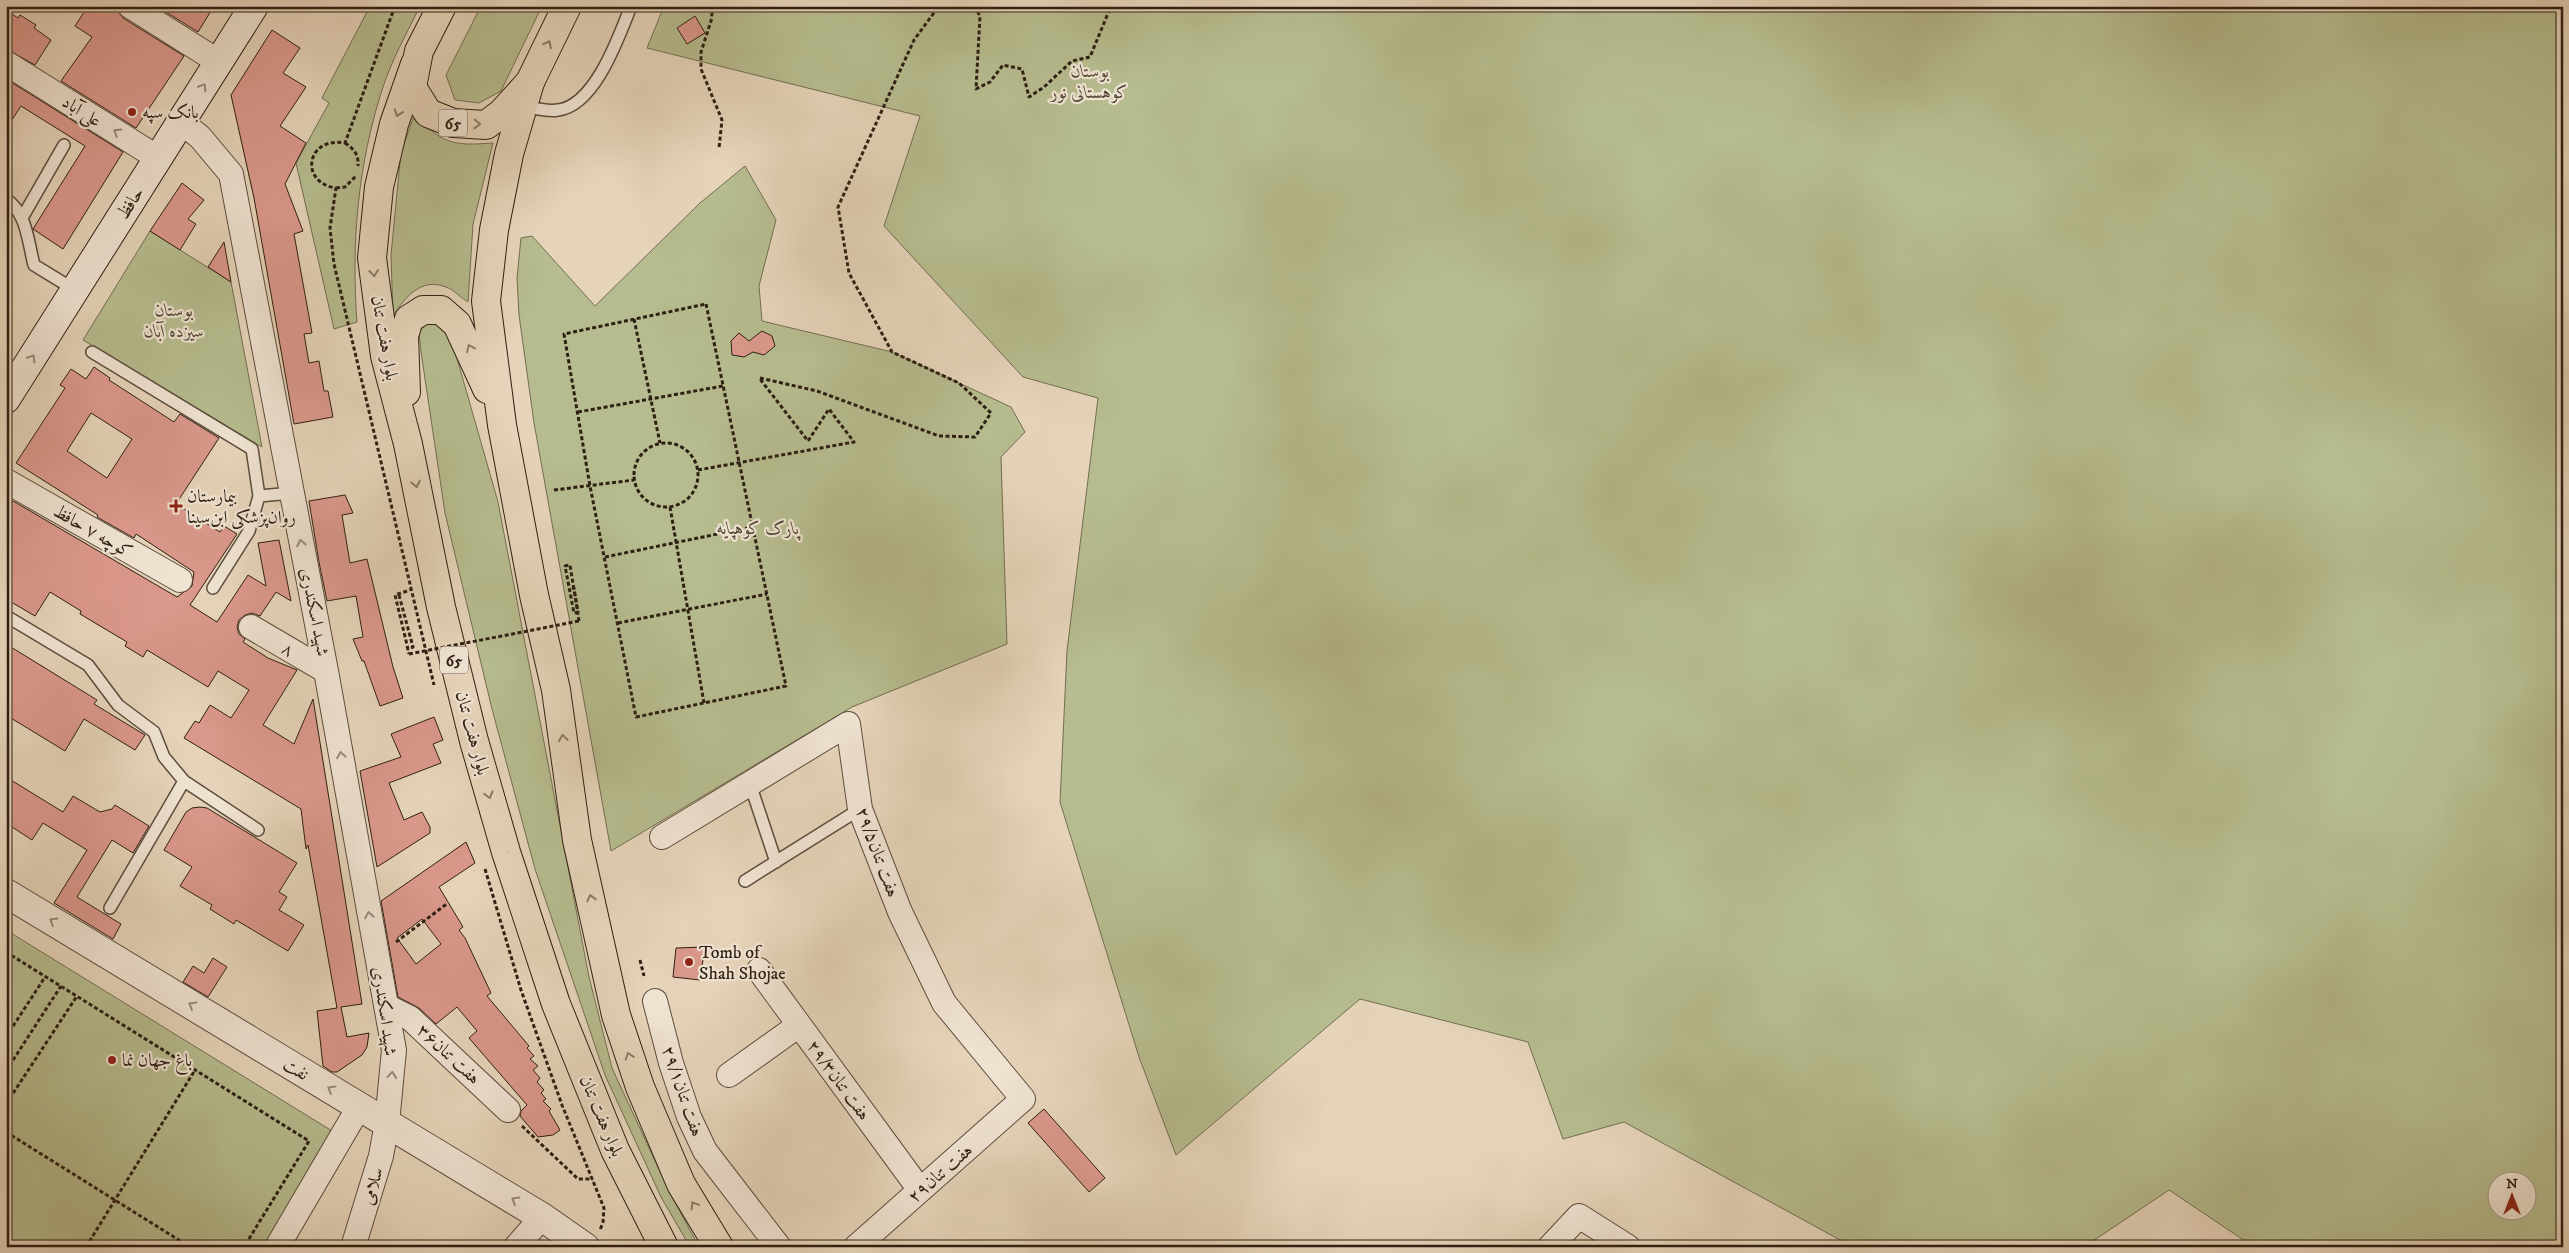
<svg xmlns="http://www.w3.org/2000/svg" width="2569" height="1253" viewBox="0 0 2569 1253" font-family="'IM FELL DW Pica',Amiri,serif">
	<rect width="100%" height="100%" fill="#e6d4ba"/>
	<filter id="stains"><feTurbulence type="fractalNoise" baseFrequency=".004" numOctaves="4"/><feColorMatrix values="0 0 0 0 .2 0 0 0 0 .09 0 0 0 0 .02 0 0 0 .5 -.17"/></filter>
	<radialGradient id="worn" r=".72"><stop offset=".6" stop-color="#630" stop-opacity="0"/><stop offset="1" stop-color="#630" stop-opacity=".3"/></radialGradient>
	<path fill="#b6bc8f" stroke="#726e51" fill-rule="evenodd" d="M370,6H420C407,33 391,61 382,90C358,165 351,243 357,322L334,329L296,163L329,103L322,98Z
		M481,6H542L501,91L479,103L455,100L446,75Z
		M664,6H2563V1247H2254L2169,1190L2084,1247H1853L1624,1122L1563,1139L1528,1042L1360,999L1176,1155L1139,1057L1060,802L1067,651L1098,398L1023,377L884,226L920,116L647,48ZM2496,1180H2526V1210H2496Z
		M414,116C445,144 452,146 493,143L473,224L468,302C461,298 453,289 446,287C420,277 405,298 393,316L391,255L401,152Z
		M745,166L776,220L759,286L762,321L892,352L1011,407L1025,432L1001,457L1007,644L852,707L611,851L534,423L519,315L517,278L521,238L532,236L595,306L700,203Z
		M150,231L231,282L262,447L83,340Z
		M431,321L448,327L498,502L589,977L612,1068L669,1191L699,1247H690L661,1197L605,1075L535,869L492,709L445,513L421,352L419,331Z
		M6,930L337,1134L269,1247H6Z"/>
	<path fill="#db988c" stroke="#2e1f13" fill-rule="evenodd" d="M88,6H116L123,18L184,56L136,128L61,81L92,37L75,26Z
		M162,6H214L198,32L161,9Z
		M6,10L18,18L20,15L36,25L34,28L51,40L35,65L6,49Z
		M695,16L705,33L687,44L677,28Z
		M272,30L300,48L283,73L306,87L280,126L306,143L285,184L303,231L294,234L312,333L304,334L309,363L319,361L324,391H328L333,417L294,424L254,198L231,95Z
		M6,79L123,152L63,249L33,229L85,146L21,106L6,129Z
		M182,183L204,200L188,219L196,224L180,250L150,231Z
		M224,242L231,282L208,267Z
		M762,331L772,336L775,346L764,355L753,352L744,357L732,355L731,341L739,333L749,341Z
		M94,367L110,378L109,380L174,422L180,414L219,438L176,504L220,532L224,526L237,534L190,605L217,622L248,575L266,586L258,543L279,540L291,601L276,592L260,616L252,613L245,615L239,620L237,627L239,634L245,639L243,642L268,658L297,670L263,725L294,744L313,699L362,1004L341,1007L347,1037L369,1033L367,1047L362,1055L337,1072H332L323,1066L317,1011L337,1008L308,845L306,849L301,809L184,738L195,721L199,723L210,705L231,718L249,690L218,671L208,687L147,650L143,657L125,646L127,642L80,614L81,611L50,592L35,616L6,599V511L13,501L177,597L192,586L194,572L136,534L134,538L97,517L98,515L16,463L65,388L60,385L71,369L86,379ZM91,413L132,439L107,478L67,451Z
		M345,495L353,513L342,515L350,563L367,559L393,667L403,698L380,706L364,661H362L353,639L363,637L356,596L327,601L319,562L309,501Z
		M6,644L97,700L94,704L145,735L135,750L84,719L65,751L6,715Z
		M434,717L443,740L433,744L441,763L389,783L404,820L422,812L430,827V833L377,867L360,771L401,757L391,734Z
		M6,777L63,812L73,796L100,812L112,809L115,805L149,826L133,853L112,840L77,897L121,924L113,939L54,903L87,850L43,823L32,840L6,823Z
		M200,807L207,808L297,863L279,892L287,897L279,910L304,925L288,951L236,920L234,924L210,909L212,905L180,886L192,867L164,850L186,812L192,808Z
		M466,842L475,863L439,887L463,927L459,930L465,938L491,993L487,996L529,1046L527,1048L534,1056L530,1059L538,1066L533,1070L540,1078L537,1082L544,1090L541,1093L546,1099L543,1101L551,1109L549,1111L560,1130L553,1135L538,1137L520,1116L521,1111L527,1105L469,1038L477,1031L457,1007L436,1024L419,1008L398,997L381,901ZM422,919L441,944L416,964L397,938Z
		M705,947L700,980L673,977L676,948Z
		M213,958L227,967L208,997L183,982L193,966L204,973Z
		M1044,1109L1105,1178L1089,1192L1028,1123Z"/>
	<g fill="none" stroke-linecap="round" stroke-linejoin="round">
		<defs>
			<path id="service" d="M523,106C533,108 547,112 558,110C595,106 619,36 631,6
				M6,199C27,213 28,242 34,265L75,290
				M22,218L64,145
				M92,352L252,449L259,496L249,531L213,588
				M259,496L292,493
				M6,616L88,665L118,705L154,732L164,757L184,781L258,830
				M750,784L776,862
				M745,881L860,809
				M110,908L184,781"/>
			<path id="minor" d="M130,6L219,62
				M6,63L158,158
				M181,122L200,137L231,174L326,671L394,1050L387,1123L381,1156L353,1247
				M6,481L180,580
				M251,627L326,671
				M662,837L848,724L860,809L900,912L944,1003L1023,1099L856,1247
				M759,970L920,1190
				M655,1001L671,1063L689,1117L705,1151L779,1247
				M386,1006L410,1018L508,1110
				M729,1075L799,1025
				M277,1247L359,1107
				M516,1247L542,1217
				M1550,1247L1579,1216L1628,1247"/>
			<path id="tertiary" d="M6,893L542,1217L585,1247"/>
			<path id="secondary" d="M6,399L254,6"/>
			<path id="primary" d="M415,64L394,124L379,187L372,258L385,356L408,444L441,607L474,741L506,852L556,1004L615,1150L664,1247
				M530,82L509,154L494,230L486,301L502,425L534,595L556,690L577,840L616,1015L640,1087L681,1184L719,1247
				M406,392L404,336L409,319L423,310H441L457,324L487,389"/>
			<path id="trunk" d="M442,6L419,51L412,87L428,113L453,123L486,125L502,113L530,82L567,6"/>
		</defs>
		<use href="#service" stroke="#5c4c3d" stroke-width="14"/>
		<use href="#minor" stroke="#5c4c3d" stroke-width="26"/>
		<use href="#tertiary" stroke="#5c4c3d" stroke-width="30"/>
		<use href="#secondary" stroke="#2e1f13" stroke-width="30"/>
		<use href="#primary" stroke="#2e1f13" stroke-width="30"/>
		<use href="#trunk" stroke="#2e1f13" stroke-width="30"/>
		<path stroke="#2e1f13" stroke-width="3" stroke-dasharray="4 2.5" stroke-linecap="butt" d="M395,6L345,143C306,136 299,183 336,188L330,228L334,264L434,685
			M713,6L711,21L701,52V69L722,120L719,148
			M974,6L980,16L976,89L990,82L1003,65L1022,69L1029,97L1044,87L1072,61L1090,57L1111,6
			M345,143C354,149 359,155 358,166
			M336,188L345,187L357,175
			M706,304L786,686L636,717L590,486L564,334Z
			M634,319L660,443
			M760,378L817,391L939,436L975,437L991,413L959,383L892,352L849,273L838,207L914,40L939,6
			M578,412L723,386
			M634 475a32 32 0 1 1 64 0a32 32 0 1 1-64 0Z
			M698,470L854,442L829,409L808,441L760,379
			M554,490L634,480
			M670,507L704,703
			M605,557L752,527
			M572,589L574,588L578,612L574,613L565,566L570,565L579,621
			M399,595L413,647L408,649L395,595L410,590
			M618,623L767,594
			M407,646L409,654
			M485,869L521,990L562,1105L604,1208L603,1222L600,1230
			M396,942L448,903
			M6,952L309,1141L244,1247
			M640,960L644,976
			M6,1037L45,977
			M6,1071L61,986
			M6,1104L77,996
			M522,1126L578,1179H593
			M6,1132L190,1247
			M86,1247L195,1070"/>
		<use href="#service" stroke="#efe3d2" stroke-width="11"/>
		<use href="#minor" stroke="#efe3d2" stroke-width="24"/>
		<use href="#tertiary" stroke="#efe3d2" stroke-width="28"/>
		<use href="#secondary" stroke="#efe3d2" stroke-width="28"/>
		<use href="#primary" stroke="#e6d4ba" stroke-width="28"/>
		<use href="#trunk" stroke="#e6d4ba" stroke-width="28"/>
		<path stroke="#2e1f13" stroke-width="3" stroke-dasharray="4 2.5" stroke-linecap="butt" d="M409,654L579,621"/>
	</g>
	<defs><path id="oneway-chevron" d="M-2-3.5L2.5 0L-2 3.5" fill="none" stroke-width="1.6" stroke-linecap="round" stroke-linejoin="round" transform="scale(1.25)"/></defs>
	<g stroke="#8a7a66">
		<use href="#oneway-chevron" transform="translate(548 44) rotate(-64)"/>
		<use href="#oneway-chevron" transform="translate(398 113) rotate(109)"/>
		<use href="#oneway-chevron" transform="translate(477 124) rotate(1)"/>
		<use href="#oneway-chevron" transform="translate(374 273) rotate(83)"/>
		<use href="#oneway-chevron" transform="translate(470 348) rotate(-116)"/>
		<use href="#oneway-chevron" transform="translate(416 484) rotate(78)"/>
		<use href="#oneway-chevron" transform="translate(563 738) rotate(-98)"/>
		<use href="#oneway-chevron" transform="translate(489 795) rotate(74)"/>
		<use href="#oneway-chevron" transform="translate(591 898) rotate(-103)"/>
		<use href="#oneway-chevron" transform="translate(629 1056) rotate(-108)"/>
		<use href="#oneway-chevron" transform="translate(694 1205) rotate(-121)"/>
	</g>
	<g stroke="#988b7c">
		<use href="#oneway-chevron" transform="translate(203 87) rotate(-58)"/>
		<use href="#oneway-chevron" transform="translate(117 132) rotate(-148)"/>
		<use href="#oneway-chevron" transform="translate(32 358) rotate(-58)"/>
		<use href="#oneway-chevron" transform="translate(301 543) rotate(-101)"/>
		<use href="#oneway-chevron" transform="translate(341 755) rotate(-100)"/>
		<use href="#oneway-chevron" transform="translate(369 915) rotate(-100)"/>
		<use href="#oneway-chevron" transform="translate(53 921) rotate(-149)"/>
		<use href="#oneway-chevron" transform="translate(192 1005) rotate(-149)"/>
		<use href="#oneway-chevron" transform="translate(392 1075) rotate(-85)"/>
		<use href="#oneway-chevron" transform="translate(331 1089) rotate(-149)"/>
		<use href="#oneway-chevron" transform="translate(515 1200) rotate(-149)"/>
	</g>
	<g fill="#8f2418" stroke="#efe3d2" stroke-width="2">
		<circle cx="132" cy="112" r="5"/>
		<path d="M173.5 498.5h5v5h5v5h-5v5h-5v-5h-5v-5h5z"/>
		<circle cx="689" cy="962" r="5"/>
		<circle cx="112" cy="1060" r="5"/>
	</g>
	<g text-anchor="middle" stroke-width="4.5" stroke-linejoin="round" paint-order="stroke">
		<g fill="#efe3d2" stroke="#685a4c" stroke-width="1">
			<rect x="439" y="109.5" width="28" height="27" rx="4"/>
			<rect x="440" y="646.5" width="28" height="27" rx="4"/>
		</g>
		<g font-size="16" font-weight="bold" fill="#2e1f13">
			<text x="453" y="129">65</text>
			<text x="454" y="666">65</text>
		</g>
		<g font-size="18" font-style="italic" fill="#504632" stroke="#efe3d2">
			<text x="1090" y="77">بوستان<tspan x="1090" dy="21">کوهستانی نور</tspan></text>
			<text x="174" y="316">بوستان<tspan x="174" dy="21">سیزده آبان</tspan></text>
			<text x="758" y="534">پارک کوهپایه</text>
		</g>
		<g font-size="18" fill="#2e1f13" stroke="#efe3d2">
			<text transform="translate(82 111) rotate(32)" y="6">علی آباد</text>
			<text transform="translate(130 203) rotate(-58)" y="6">حافظ</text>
			<text transform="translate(385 338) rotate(80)" y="6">بلوار هفت تنان</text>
			<text transform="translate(93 531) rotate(30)" y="6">کوچه ۷ حافظ</text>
			<text transform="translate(315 612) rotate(79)" y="6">شهید اسکندری</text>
			<text transform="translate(288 649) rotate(31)" y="6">۸</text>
			<text transform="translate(473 733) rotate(75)" y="6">بلوار هفت تنان</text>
			<text transform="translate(878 852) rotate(70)" y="6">۲۹/۵هفت تنان</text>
			<text transform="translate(385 1011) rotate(82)" y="6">شهید اسکندری</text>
			<text transform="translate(449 1054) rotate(43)" y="6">هفت تنان۳۶</text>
			<text transform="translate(296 1069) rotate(31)" y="6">نفت</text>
			<text transform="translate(839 1080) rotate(54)" y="6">۲۹/۳هفت تنان</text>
			<text transform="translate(683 1091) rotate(71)" y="6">۲۹/۱هفت تنان</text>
			<text transform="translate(602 1116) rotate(67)" y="6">بلوار هفت تنان</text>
			<text transform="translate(940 1173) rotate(-41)" y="6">هفت تنان۲۹</text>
			<text transform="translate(372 1186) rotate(-73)" y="6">سلامی</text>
		</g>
		<g font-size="18" fill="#2e1f13" stroke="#efe3d2" text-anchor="start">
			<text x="142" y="118">بانک سپه</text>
			<text x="187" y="502">بیمارستان<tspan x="187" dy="21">روان‌پزشکی ابن‌سینا</tspan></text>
			<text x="699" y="958">Tomb of<tspan x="699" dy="21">Shah Shojae</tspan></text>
			<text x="122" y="1066">باغ جهان نما</text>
		</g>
	</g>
	<rect width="2569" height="1253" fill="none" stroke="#e6d4ba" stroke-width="25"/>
	<rect x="8" y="8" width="2554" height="1238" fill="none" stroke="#2e1f13" stroke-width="2.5"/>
	<rect x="12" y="12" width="2544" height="1228" fill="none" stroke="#2e1f13"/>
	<g transform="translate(2512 1196)"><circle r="24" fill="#efe3d2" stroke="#a29586"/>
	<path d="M0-4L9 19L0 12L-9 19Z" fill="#8f2418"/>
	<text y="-8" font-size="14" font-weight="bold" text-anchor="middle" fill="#2e1f13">N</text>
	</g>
	<rect width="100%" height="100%" filter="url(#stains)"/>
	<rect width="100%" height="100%" fill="url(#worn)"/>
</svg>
